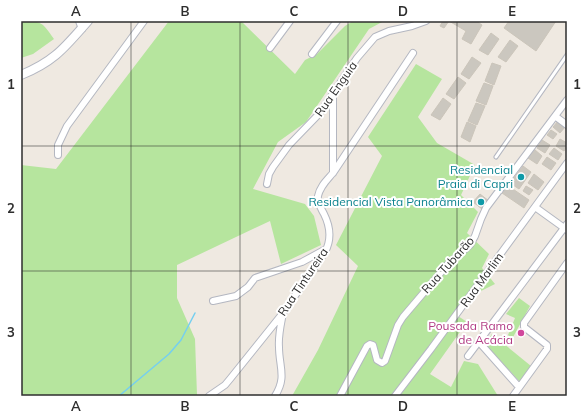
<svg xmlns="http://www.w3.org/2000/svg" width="588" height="417" viewBox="0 0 588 417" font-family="Mulish,sans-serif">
	<rect width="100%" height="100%" fill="#efe9e1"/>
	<path fill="#b6e59e" d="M21,21C42,21 42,22 54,39L33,54L21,58Z
		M169,21H241L295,74L305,60L317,54L345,26L353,21H384L369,29L306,122L278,142L253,189L305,204L314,216L321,245L281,264L270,221L177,265V298L195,339L197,395L196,396H21V165L56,169Z
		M416,64L442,79L418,117L437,143L475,165L461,195L478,212L467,233L489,254L482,268L495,284L463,300L455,314L467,322L430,374L451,387L464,361L478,364L498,396H292L318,350L358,266L336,245L382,156L368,137Z
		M519,298L530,306L512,339L508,335L515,318L506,314Z
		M492,334L531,366L520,382L485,344Z"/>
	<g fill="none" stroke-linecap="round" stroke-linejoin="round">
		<path stroke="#75cff0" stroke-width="1.5" d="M119,396L169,354L181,340L195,313"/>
	</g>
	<path fill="#cbc7bf" stroke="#cbc5ba" d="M443,21H449L444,28L440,26Z
		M449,21H476L482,25L471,44L462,39L466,31Z
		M509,21H556L536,51L504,28Z
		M491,33L499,39L488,55L479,50Z
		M510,40L518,46L506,62L498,57Z
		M472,57L481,63L469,79L461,74Z
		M492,63L501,66L494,85L485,81Z
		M458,77L466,83L454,99L446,94Z
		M484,83L493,86L486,105L476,101Z
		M443,98L451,104L440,120L431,115Z
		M476,103L485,106L477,125L468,121Z
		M558,121L565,127L560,133L553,127Z
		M467,122L476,126L470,142L461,137Z
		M551,130L557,134L553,139L547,135Z
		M560,139L567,143V146L564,151L556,146Z
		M542,140L550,145L545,153L537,148Z
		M554,148L562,154L558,160L549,154Z
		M534,149L542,156L537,164L528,158Z
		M547,157L556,163L551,170L542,164Z
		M523,166L531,172L519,189L510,183Z
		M534,174L544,182L538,190L528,183Z
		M507,185L529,200L524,208L502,193Z
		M526,186L533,190L529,195L523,191Z
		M480,194L489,201L482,209L473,202Z"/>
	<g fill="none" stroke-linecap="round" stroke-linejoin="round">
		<defs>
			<path id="lane" d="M496,157L567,55"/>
			<path id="street" d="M79,21L82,29
				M270,48L290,21
				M312,54L337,21
				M333,96V173
				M555,116L567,125
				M58,155V145L67,126L144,21
				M267,184L269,174L273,167L289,145L319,114L357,58L375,37L389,31L412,26L426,21
				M535,207L567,230
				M213,301L236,296L248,287L255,278L302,262L326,249
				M479,342L519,387
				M468,356L567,224
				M209,396L225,385L230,379L283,313L325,252C332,239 330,226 324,214C321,208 317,203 318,196C320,186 327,180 333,173L413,53
				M275,396C287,377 279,367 279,347C278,336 281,324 283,313
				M340,396L367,346L370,344L373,345L377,360L382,363L385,361L398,325L403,317L448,264L470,245L475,236L481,219L486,208L567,100
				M395,396L431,349L567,163
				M513,396L547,349V345L524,327V323L567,263"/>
			<path id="secondary" d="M21,75C55,61 65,47 88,21"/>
		</defs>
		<use href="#lane" stroke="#b4b7c1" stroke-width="5"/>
		<use href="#street" stroke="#b4b7c1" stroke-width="8"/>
		<use href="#secondary" stroke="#b4b7c1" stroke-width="10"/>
		<use href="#lane" stroke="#fff" stroke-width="3"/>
		<use href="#street" stroke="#fff" stroke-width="6"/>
		<use href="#secondary" stroke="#fff" stroke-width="8"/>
	</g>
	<path fill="none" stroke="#2e2e2e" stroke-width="1" stroke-opacity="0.55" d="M131,21V396M240,21V396M348,21V396M457,21V396M21,146H567M21,271H567"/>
	<g fill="#0f9aa8" stroke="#fff" stroke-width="1.5">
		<circle cx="521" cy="177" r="4"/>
		<circle cx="481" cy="202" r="4"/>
	</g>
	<circle fill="#d1479c" stroke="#fff" stroke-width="1.5" cx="521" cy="333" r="4"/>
	<g text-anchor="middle" stroke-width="4" stroke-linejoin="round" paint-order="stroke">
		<g font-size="12" fill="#2e2e2e" stroke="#fff">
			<text transform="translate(336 89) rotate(-55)" y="4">Rua Enguia</text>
			<text transform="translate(448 265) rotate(-48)" y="4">Rua Tubarão</text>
			<text transform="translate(482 280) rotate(-54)" y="4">Rua Marlim</text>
			<text transform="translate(303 282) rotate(-56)" y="4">Rua Tintureira</text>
		</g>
		<g font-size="12" fill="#0d838f" stroke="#fff" text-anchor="end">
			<text x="513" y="174">Residencial<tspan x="513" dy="14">Praia di Capri</tspan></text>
			<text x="473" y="206">Residencial Vista Panorâmica</text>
		</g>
		<g font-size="12" fill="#b23c85" stroke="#fff" text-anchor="end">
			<text x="513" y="330">Pousada Ramo<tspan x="513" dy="14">de Acácia</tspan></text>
		</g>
	</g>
	<rect width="588" height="417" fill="none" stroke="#ffffff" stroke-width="44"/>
	<rect x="22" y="22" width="544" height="373" fill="none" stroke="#2e2e2e" stroke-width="1.5"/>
	<g font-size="13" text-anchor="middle" font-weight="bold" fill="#2e2e2e">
		<text x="76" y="16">A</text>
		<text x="185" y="16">B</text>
		<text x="294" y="16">C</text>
		<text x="403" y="16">D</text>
		<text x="512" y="16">E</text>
		<text x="11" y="89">1</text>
		<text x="577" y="89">1</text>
		<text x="11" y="213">2</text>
		<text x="577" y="213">2</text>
		<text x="11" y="337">3</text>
		<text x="577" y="337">3</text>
		<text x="76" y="411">A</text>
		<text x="185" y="411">B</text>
		<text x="294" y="411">C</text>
		<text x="403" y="411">D</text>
		<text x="512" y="411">E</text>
	</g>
</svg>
